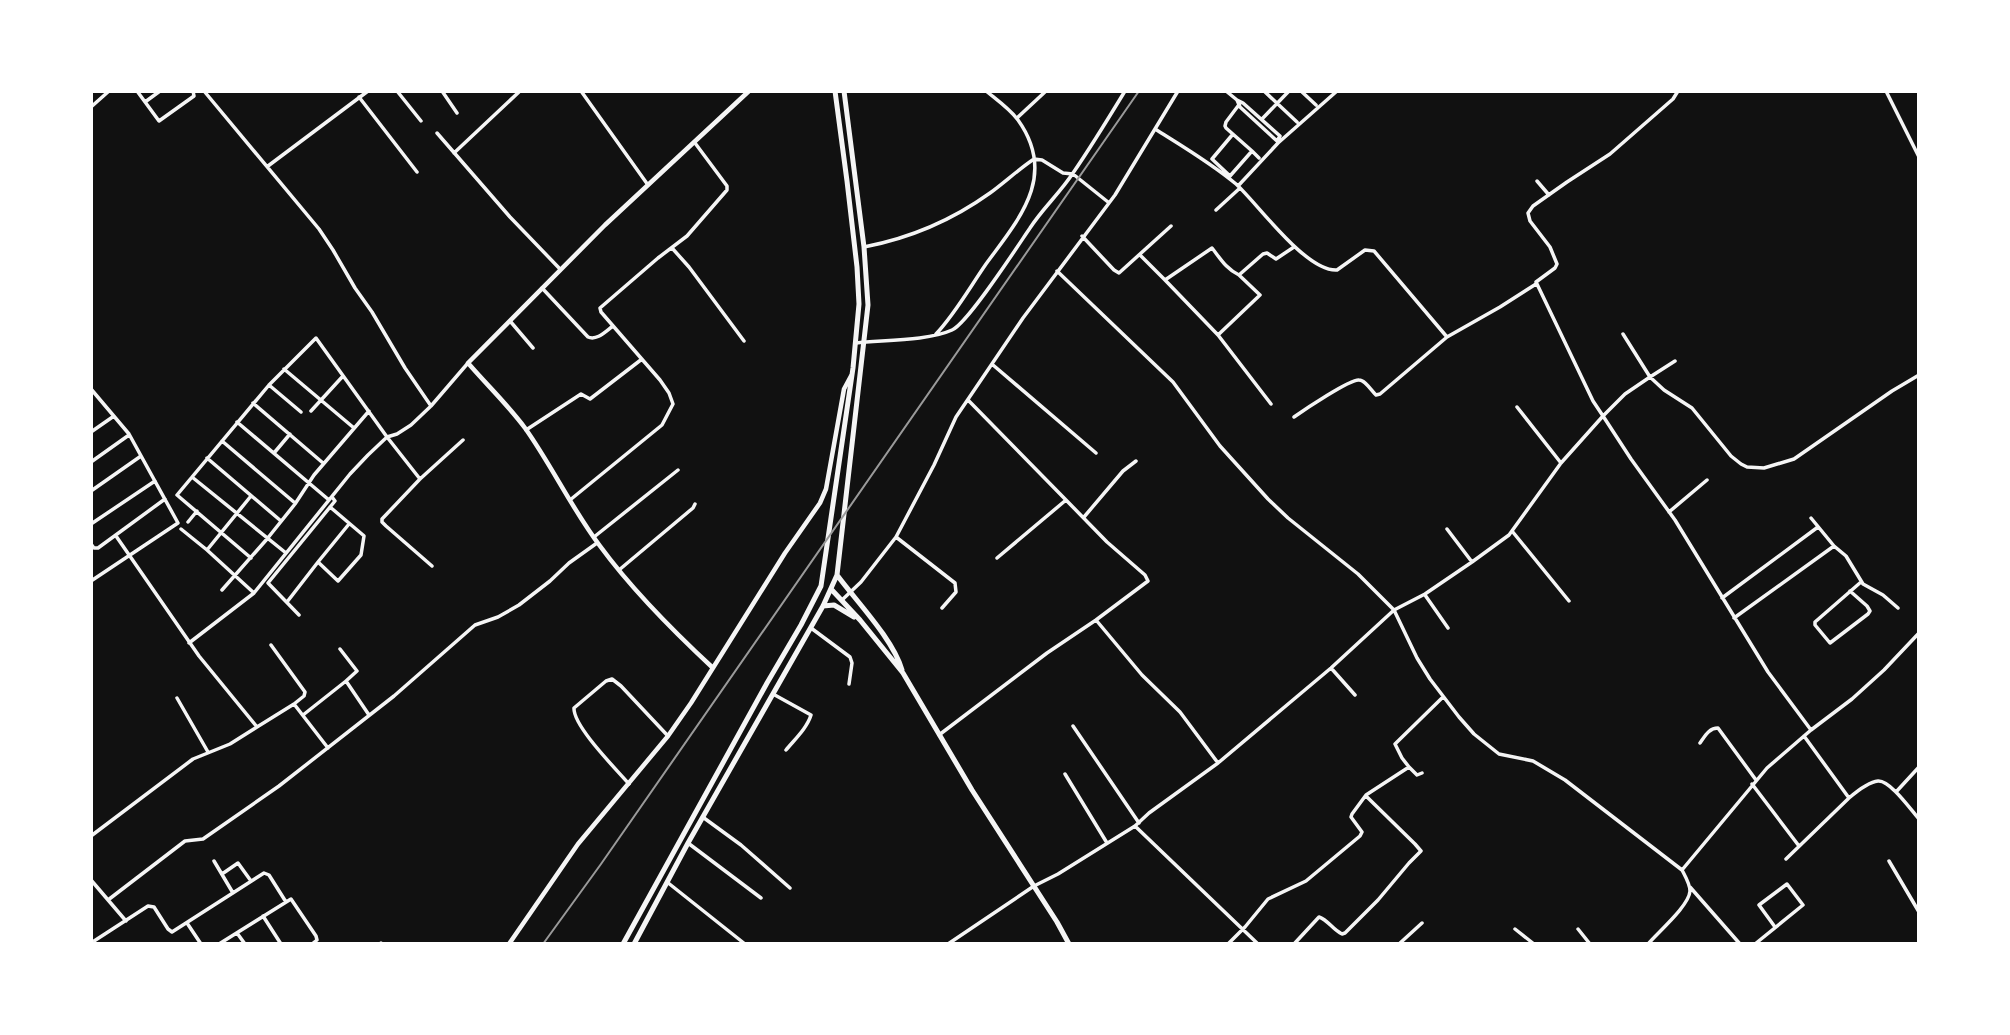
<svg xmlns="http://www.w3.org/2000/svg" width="2010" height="1035" viewBox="0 0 2010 1035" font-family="Jost,sans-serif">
	<rect width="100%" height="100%" fill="#111"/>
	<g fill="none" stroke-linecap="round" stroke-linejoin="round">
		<path stroke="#f5f5f5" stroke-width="3.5" d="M137,91L159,121L194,96L193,91
			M204,91L319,229L333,250L355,288L372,312L405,368L431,406
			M397,91L421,121
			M442,91L457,113
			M581,91L648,185
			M1226,91L1237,100L1240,107L1277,141L1280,136L1243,103L1237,100
			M1264,91L1297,122
			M1301,91L1316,105
			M1886,91L1919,157
			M359,97L417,172
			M145,102L160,91
			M91,107L109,91
			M1017,118L1046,91
			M1262,119L1289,91
			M1155,129C1182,146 1211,163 1236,184C1258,204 1306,272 1337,270L1365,250L1374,251L1447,337
			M437,133L510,217L560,269
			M1233,134L1212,159L1230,176L1252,151L1226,128L1225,126L1226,122L1241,102
			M1252,151L1259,158
			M454,153L520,91
			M268,166L368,91
			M1537,181L1549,195
			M1238,186L1278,143L1337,91
			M1216,210L1240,188
			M1082,236L1114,270L1119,273L1171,226
			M864,247C911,238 951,221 990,193C1005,182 1019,169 1034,159L1042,160L1063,173L1073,174L1108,202
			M672,248L689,267L744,341
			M1140,255L1165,280
			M1057,271L1173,382L1220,446L1268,499L1288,518L1358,574L1394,610L1417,658L1430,679L1459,717L1474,734L1499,754L1533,761L1565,780L1682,870
			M542,288L588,337C597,341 606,331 613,326
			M510,321L533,348
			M936,334C955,314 970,287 986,264C1019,219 1058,176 1018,120C1010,109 997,100 986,91
			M1623,334L1650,377L1675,361
			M1218,335L1260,295L1239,275
			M856,343C883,340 928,341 952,330C968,323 1017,247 1030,228C1043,208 1060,193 1073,173C1091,147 1108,119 1125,91
			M993,365L1096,453
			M284,369L354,428
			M269,385L301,412
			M91,389L129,434L178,523L91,581
			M968,400L1066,500
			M253,403L323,463
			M1271,404L1218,335L1165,280L1212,248C1220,258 1226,269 1239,275L1263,254L1267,253L1276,259L1294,247
			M1517,407L1561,463
			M311,411L343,376
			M1294,417C1304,410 1350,379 1359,380C1365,380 1371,390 1376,395L1380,394L1447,337L1500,307L1536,284
			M237,422L329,500
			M526,430L581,394L590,399L642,359
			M91,432L114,416
			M222,441L295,503
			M274,453L290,434
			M207,458L281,521
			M91,462L129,435
			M192,477L286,553
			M91,491L141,456
			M570,500L662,425L673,404L669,393L660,380L601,312L600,308L658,258L687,236L727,190V186L695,143
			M330,507L363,535L364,536L361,555L338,581L318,562L349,524
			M1669,512L1707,480
			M1084,517L1123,471L1136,461
			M1811,518L1834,546
			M188,522L197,511
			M91,524L155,481
			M181,529L207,550L254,593
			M1447,529L1472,562
			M1512,531L1569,601
			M594,537L678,470
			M896,537L955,583L956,592L942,608
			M91,544L94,548H98L165,499
			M207,550L251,496
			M251,558L177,495L269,385L316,338L387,437L420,479
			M432,566L386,526L382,522V519L420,479L463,440
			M619,570L693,508L695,504
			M222,590L267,539L295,504L314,475L369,411
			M1850,591L1867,606L1870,611L1868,614L1830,643L1815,625V622L1861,582
			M1425,595L1448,628
			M1722,598L1818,527
			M842,600L861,582L896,537L934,465L956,417L1023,318L1115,195L1178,91
			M287,602L318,562
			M299,615L268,583L335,501L332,497
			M1734,618L1834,546L1846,556L1863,584L1883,595L1898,608
			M1096,620L1142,675L1180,712L1218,763
			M811,628L850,657L852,663L849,684
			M189,643L254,593L350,474L368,455L387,437L397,434L411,425L431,406L468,363
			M271,645L305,692L304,696L294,704
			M340,649L357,671L346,681L369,715
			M1331,668L1355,695
			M773,694L811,715C807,728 795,739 786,750
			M177,698L208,752
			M303,715L346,681
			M1073,726L1139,823
			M257,727L294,704L328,748
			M1811,730L1768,672L1675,520L1631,459L1603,416L1625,394L1650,377L1664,390L1692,408L1731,456L1741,464L1747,467L1764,468L1794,459L1892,391L1919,375
			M939,735L1047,653L1096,620L1148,581L1145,575L1107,542L1066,500L997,558
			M1804,736L1849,798C1856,792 1868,782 1878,781C1890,780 1911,810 1919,819
			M1700,743C1705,736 1709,728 1718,728L1756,780
			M1409,767L1417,775L1422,773
			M1065,774L1107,843
			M629,784C616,769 573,726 574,708L606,681L612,679L621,686L668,736
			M1752,784L1799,846
			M1896,792L1919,767
			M704,818L741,845L790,888
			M1135,826L1258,944
			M91,836L193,759L230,744L257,727L199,656L116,536
			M688,843L761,898
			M1786,859L1849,798
			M214,861L233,893
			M1889,861L1919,912
			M222,874L238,863L251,881
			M91,880L126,921
			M667,882L745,944
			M1690,887L1740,944
			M108,900L185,841L203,839L279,786L394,696L475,625L498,617L519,605L550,581L569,563L597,543
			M263,916L281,944
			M187,923L201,944
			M1515,929L1534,944
			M1578,929L1590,944
			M237,933L245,944
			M91,943L148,906L154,907L168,929L172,932L264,873L269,875L286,902
			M381,943L382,944
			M219,944L291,899L316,936L317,940L312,944
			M948,944L1034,886L1058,874L1135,826L1149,813L1218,763L1331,668L1394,610L1425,594L1472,562L1509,535L1561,463L1603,416L1593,401L1537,284L1536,282L1555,268L1557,264L1550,247L1530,221L1528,213L1533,206L1567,182L1610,154L1673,99L1678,91
			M1228,944L1245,927L1268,899L1306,881L1360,836L1362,832L1351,817L1352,814L1366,795L1409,767L1402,758L1395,744L1443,697
			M1294,944L1319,917C1328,920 1333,930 1342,934L1345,933L1378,900L1409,863L1421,851L1415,844L1366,796
			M1399,944L1422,923
			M1648,944C1658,932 1689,906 1690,891C1690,884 1685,876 1682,870L1767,768L1811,730L1852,699L1884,670L1919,633
			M1755,944L1803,905L1787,884L1759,905L1775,927"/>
		<path stroke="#f5f5f5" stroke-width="4.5" d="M713,668C672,630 633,591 600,546C572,509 552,466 525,428C508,405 487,385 468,363L605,225L749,91
			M509,944L578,844L668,736L691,703L785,553L820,503L826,489L844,389L851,376"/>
		<path stroke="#f5f5f5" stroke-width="5" d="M837,575C857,602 893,639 902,670
			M831,589L860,620L903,673L972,790L1057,922L1069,944
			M823,606L834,605L854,617
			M623,944L767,683L801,625L821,586L853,368L859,304L857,267L847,181L835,91
			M634,944L688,843L823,606L837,575L868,305L864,247L844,91"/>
		<path stroke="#9a9a9a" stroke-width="2" d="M543,944L601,864L1139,91"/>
	</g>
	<rect width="2010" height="1035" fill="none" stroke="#ffffff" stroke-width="186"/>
</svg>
